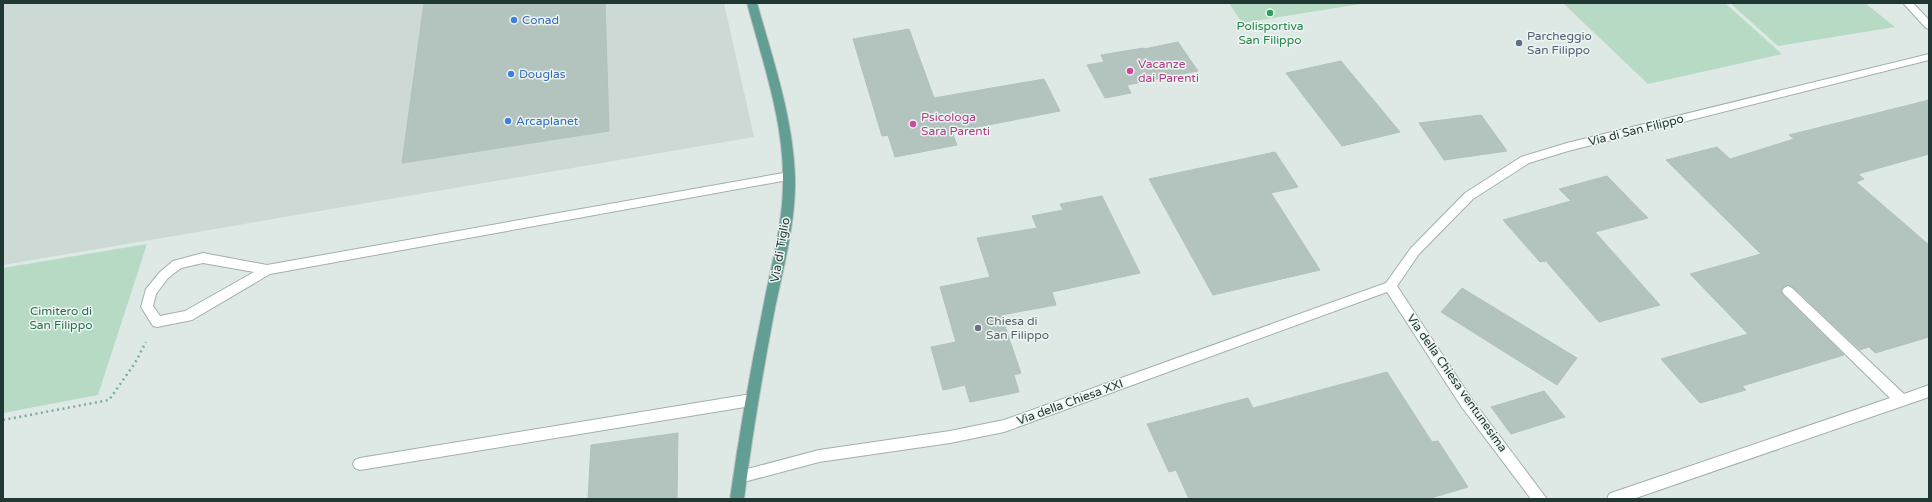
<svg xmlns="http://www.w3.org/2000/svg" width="1932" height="502" viewBox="0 0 1932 502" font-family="'Varela Round',sans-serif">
	<rect width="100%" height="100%" fill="#dee9e5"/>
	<path fill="#ccd9d4" d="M3,3H724L754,137L3,265Z"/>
	<path fill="#b7dac4" d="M1229,3H1367L1242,23Z
		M1563,3H1725L1782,54L1648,84Z
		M1730,3H1865L1895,27L1778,46Z
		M147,244L98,395L3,413V268Z"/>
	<path fill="#b3c4be" stroke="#b1c2bd" d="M424,3H605L609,131L402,163Z
		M909,29L934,98L1044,79L1060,111L952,132L957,145L895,157L888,135L882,136L853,39Z
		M1178,42L1198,71L1127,85L1131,93L1105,98L1087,65L1104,62L1101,55L1143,48L1144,49Z
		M1341,61L1400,132L1342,146L1286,73Z
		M1929,100V154L1858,174L1864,179L1856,182L1929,245V337L1875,353L1869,347L1860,350L1793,287L1787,285L1781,290L1783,295L1844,355L1742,386L1746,390L1700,403L1661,359L1748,334L1690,274L1761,254L1666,160L1717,147L1730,159L1794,139L1789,135Z
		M1481,115L1507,151L1444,160L1419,123Z
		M1275,152L1298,187L1271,193L1320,270L1213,295L1149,179Z
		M1607,176L1648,218L1595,232L1660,305L1599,322L1546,261L1540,262L1503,220L1571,201L1559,189Z
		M1102,196L1140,273L1052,292L1056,305L1001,315L1021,373L1014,375L1019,392L970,402L965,385L943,390L931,347L956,342L940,287L990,277L977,238L1037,228L1032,216L1063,210L1060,204Z
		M1462,288L1577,358L1557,385L1441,312Z
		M1387,372L1432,442L1438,441L1468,487L1428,499H1189L1176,470L1169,472L1147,424L1248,398L1253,408Z
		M1544,391L1565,417L1511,434L1491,407Z
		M678,433L677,499H588L591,445Z"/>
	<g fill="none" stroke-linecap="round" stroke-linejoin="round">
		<defs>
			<path id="service" d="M789,172L793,173L795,176L793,179L270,274L192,320L157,327L153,326L141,307L146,289L160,272L173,261L203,253L267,265ZM203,263L254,272L185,311L160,316L153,306L156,294L168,278L181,268Z"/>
			<path id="minor" d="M1903,3H1913L1929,20V29L1926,28Z
				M1929,54V60L1568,151L1529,163L1473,199L1419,254L1397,286L1471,398L1547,499H1531L1461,406L1387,292L1004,432L950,443L819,462L740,483L735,482L733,477L735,472L740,471L819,450L950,431L1004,420L1386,283L1411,248L1465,193L1521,157L1567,143Z
				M1788,286L1792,288L1904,394L1929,385V397L1633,499H1607L1609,494L1614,492L1890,398L1784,294L1782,291L1784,288Z
				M751,394L756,396L758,400L756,404L751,406L360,470L355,468L353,464L355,460L360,458Z"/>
			<path id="primary" d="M747,3H757C773,60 793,117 795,177C796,221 784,265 775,308C763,371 752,435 744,499H730C739,435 750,372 763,308C771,265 784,222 783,177C783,118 762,60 747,3Z"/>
		</defs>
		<use href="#service" stroke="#a1b0ac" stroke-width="2"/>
		<use href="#minor" stroke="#a1b0ac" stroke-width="2"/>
		<use href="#primary" stroke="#bcc3c2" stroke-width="2"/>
		<path stroke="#7faca2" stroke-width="2.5" stroke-dasharray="2 3.5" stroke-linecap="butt" d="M3,420L109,400L135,363L146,342"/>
		<use href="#service" fill="#fff" fill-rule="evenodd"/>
		<use href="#minor" fill="#fff" fill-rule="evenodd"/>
		<use href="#primary" fill="#639e94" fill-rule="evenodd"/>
	</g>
	<circle fill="#2e9e5b" stroke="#eef6f3" stroke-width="1.5" cx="1270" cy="13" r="4"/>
	<g fill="#3f7fe0" stroke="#eef6f3" stroke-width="1.5">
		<circle cx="514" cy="20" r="4"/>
		<circle cx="511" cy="74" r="4"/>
		<circle cx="508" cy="121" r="4"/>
	</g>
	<circle fill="#5c6f8a" stroke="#eef6f3" stroke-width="1.5" cx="1519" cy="43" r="4"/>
	<g fill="#d1479c" stroke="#eef6f3" stroke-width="1.5">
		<circle cx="1130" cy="71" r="4"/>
		<circle cx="913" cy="124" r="4"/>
	</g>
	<circle fill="#6b7280" stroke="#eef6f3" stroke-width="1.5" cx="978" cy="328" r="4"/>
	<g text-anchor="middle" stroke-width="3" stroke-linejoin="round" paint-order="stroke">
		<g font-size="12" fill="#366cbe" stroke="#eef6f3" text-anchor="start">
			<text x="522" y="24">Conad</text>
			<text x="519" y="78">Douglas</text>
			<text x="516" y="125">Arcaplanet</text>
		</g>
		<g font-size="12" fill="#27864d" stroke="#eef6f3">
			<text x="1270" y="30">Polisportiva<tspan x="1270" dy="14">San Filippo</tspan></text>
		</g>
		<g font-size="12" fill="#4e5e75" stroke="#eef6f3" text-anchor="start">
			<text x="1527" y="40">Parcheggio<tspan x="1527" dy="14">San Filippo</tspan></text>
		</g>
		<g font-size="12" fill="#b23c85" stroke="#eef6f3" text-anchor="start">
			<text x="1138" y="68">Vacanze<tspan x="1138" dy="14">dai Parenti</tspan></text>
			<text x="921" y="121">Psicologa<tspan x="921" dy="14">Sara Parenti</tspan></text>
		</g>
		<g font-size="12" fill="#203834" stroke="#eef6f3">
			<text transform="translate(1636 130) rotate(-14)" y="4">Via di San Filippo</text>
			<text transform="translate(780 250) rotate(-80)" y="4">Via di Tiglio</text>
			<text transform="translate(1457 383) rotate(55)" y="4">Via della Chiesa ventunesima</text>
			<text transform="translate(1070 402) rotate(-20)" y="4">Via della Chiesa XXI</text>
		</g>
		<g font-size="12" fill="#2b6e4b" stroke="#eef6f3">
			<text x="61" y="315">Cimitero di<tspan x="61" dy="14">San Filippo</tspan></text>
		</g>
		<g font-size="12" fill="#5b616d" stroke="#eef6f3" text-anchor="start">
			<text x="986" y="325">Chiesa di<tspan x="986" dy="14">San Filippo</tspan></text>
		</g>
	</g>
	<rect width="1932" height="502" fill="none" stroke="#203834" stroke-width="8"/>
</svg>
